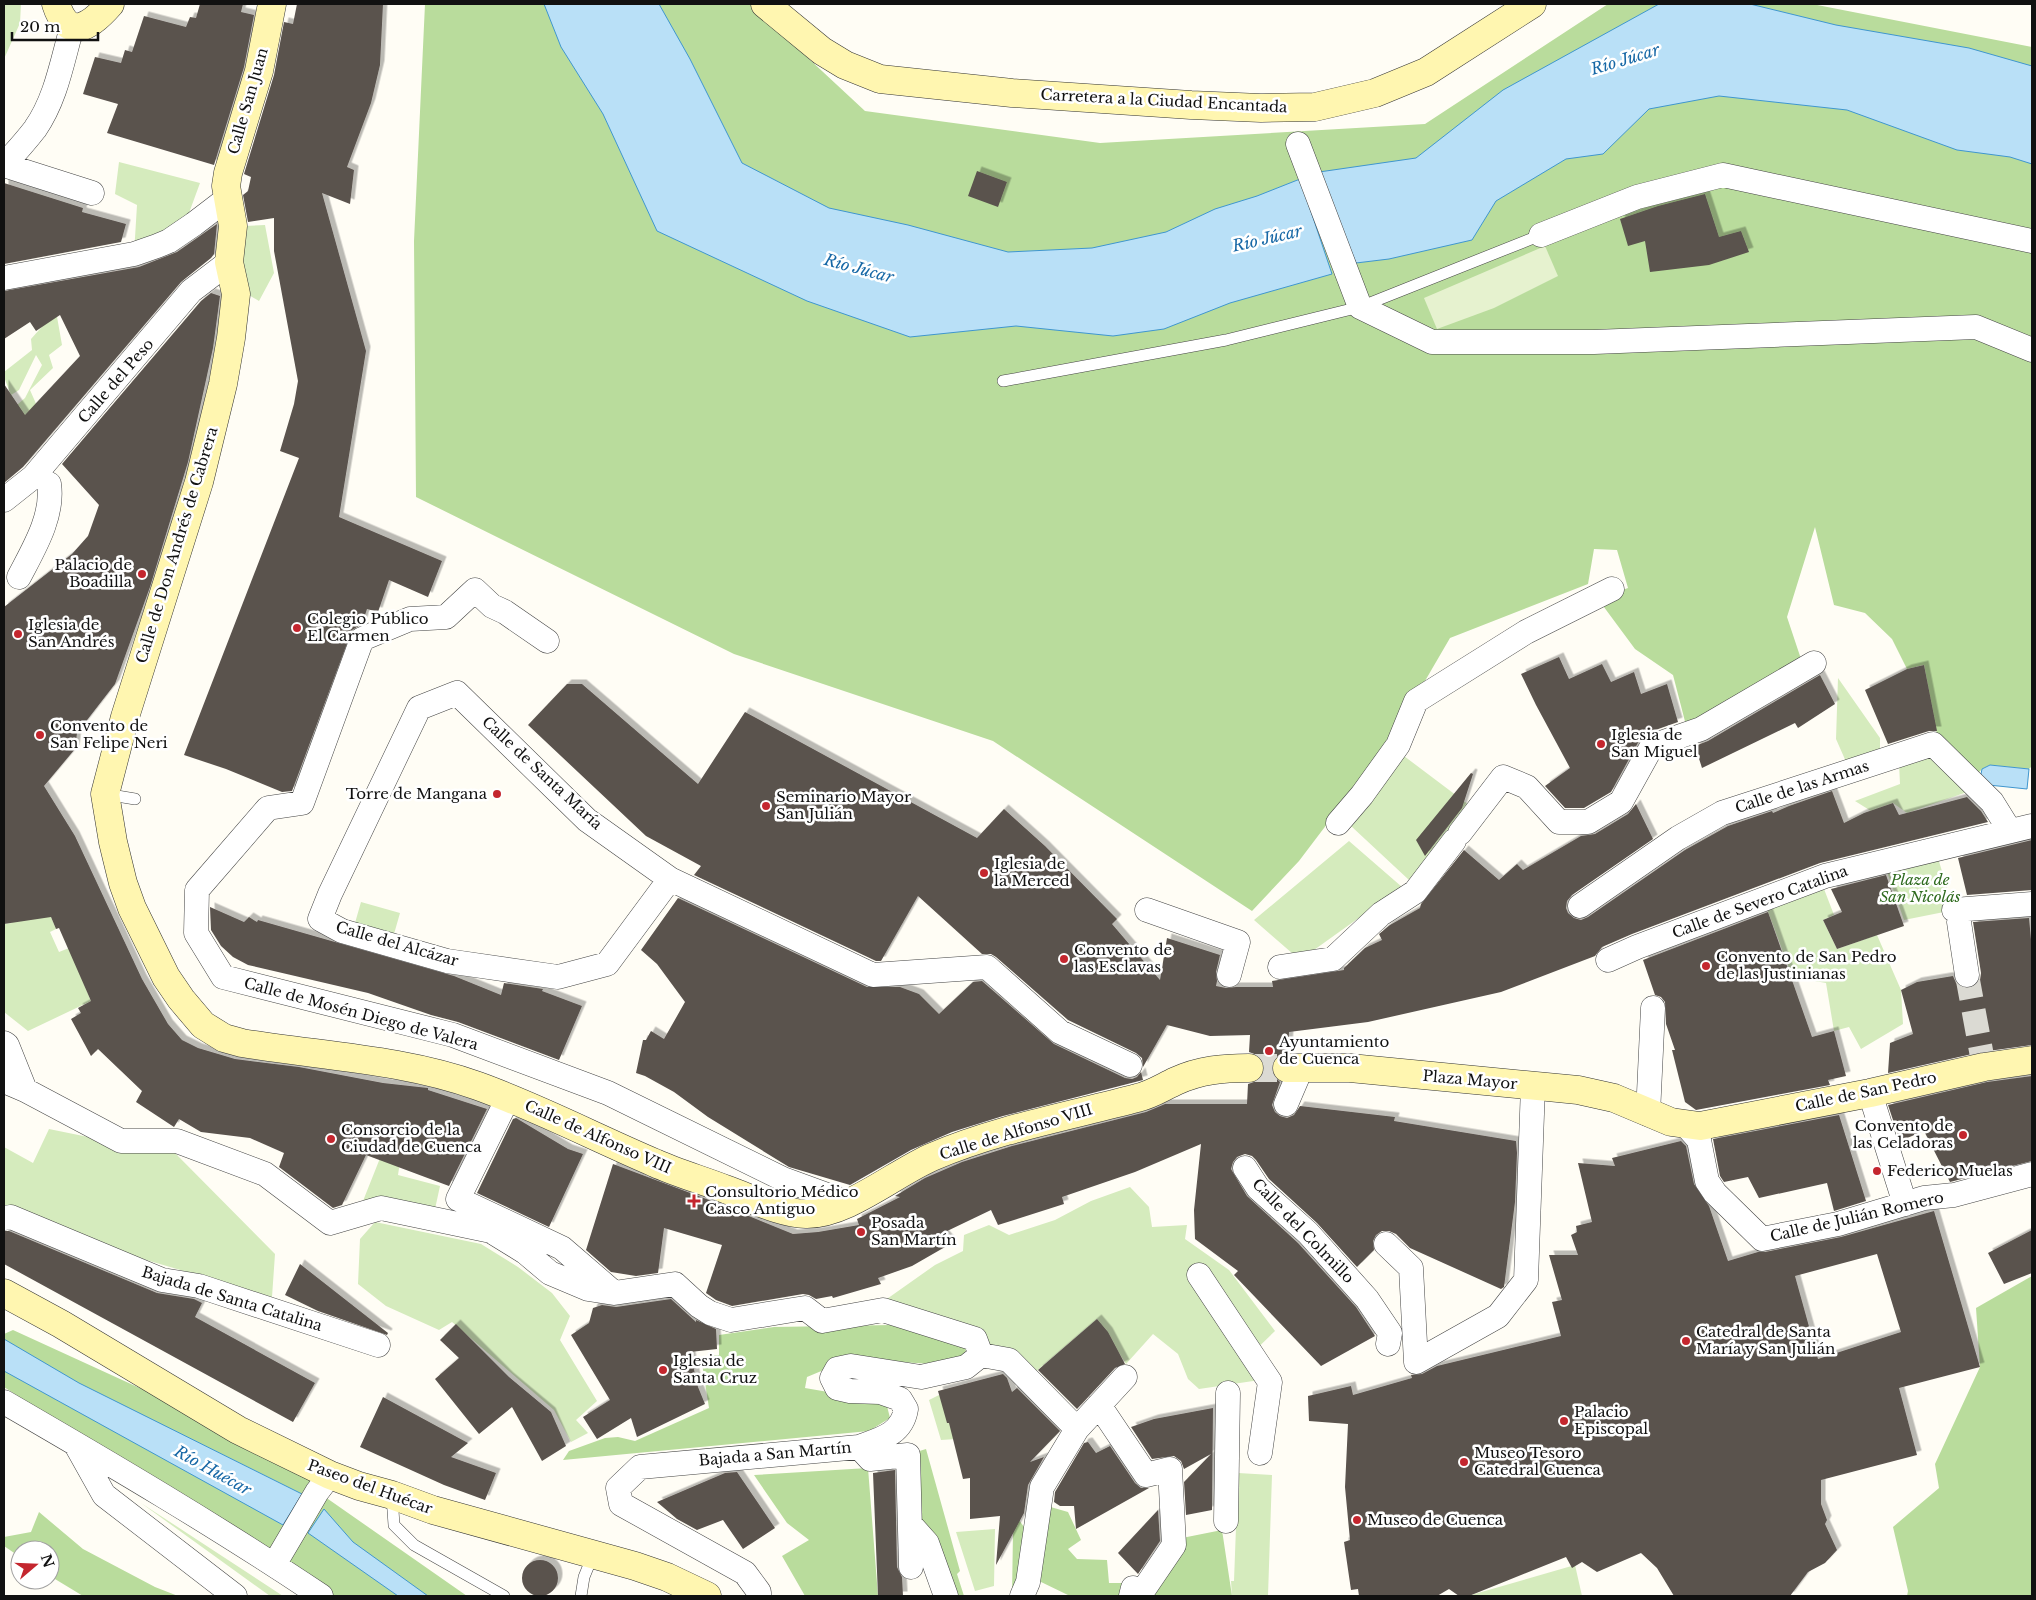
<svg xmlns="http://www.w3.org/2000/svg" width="2036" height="1600" viewBox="0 0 2036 1600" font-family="'Libre Baskerville',serif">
	<defs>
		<filter id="shadow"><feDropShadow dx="4.5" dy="-4.5" stdDeviation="0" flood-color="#0004"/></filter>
	</defs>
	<rect width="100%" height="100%" fill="#fffdf5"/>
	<path fill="#d5ebbd" d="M4,4H21L20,23L4,59Z
		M119,162L200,183L189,213L134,254L137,205L115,194Z
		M265,225L274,273L259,301L240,290L244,226Z
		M56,311L62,345L49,355L53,368L30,390L37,406L4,434V416L25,398L42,365L36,355L19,390L11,395L4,377V372L32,350L31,339Z
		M1838,678L1880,738V750L1847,764L1836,739Z
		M1400,753L1473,808L1409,880L1351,826Z
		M1924,756L1944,761L1970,791L1907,813L1893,803L1871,811L1855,801L1900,784L1899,763Z
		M1349,841L1402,887L1300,960L1254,920Z
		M1937,855L1954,910L1904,920L1885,866Z
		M1824,889L1834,915L1823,920L1837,949L1877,935L1901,990L1903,1024L1861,1049L1849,1027L1834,1031L1826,983L1809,980L1789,968L1767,909Z
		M40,891L56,929L50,932L59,952L69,948L91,1001L28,1031L4,1012V924L12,923L4,897Z
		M361,902L400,913L394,934L355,923Z
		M49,1129L142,1148L175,1153L275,1254L272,1297L92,1244L4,1207V1147L33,1163Z
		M390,1133L404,1135L398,1175L440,1186L435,1209L361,1206Z
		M1130,1187L1149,1207L1152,1227L1187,1225L1185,1239L1229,1270L1275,1331L1246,1359L1260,1380L1199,1389L1188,1379L1178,1354L1153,1334L1126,1364L1097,1319L1033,1374L884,1301L935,1265L963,1251L964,1235L989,1225L1009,1235L1055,1220L1091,1201Z
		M375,1222L481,1244L518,1267L552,1293L570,1316L560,1340L597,1401L576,1420L588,1433L571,1442L554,1410L452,1322L439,1330L386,1306L358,1284L360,1239Z
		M939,1395L968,1419L971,1438L941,1440L929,1400Z
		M1238,1473L1272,1475L1268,1596H1232L1231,1581H1234Z
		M141,1503L283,1596H270Z
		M995,1529L994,1586L975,1591L956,1532Z
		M1575,1565L1582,1596H1471V1595Z"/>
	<path fill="#b9dc9c" d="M425,4H750L865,111L1100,143L1425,124L1608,4H1812L2032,47V766L2029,769L1990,765L1982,769L1972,780L1939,746L1924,665L1907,669L1892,639L1865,613L1834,605L1815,527L1787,617L1803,665L1688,733L1673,675L1635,649L1598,599L1628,588L1617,550L1594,549L1588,584L1450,638L1390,741L1299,861L1252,911L993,741L734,654L416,497L414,241Z
		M2032,1276V1596H1907L1908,1591L1893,1527L1939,1488L1935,1464L1980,1367L1976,1308Z
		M891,1325L967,1341L965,1355L933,1364L850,1359L807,1377L805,1388L886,1402L890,1418L869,1431L563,1460L569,1451L605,1438L618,1437L635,1441L709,1408L701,1357L719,1355V1335L774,1327Z
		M13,1330L330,1475L318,1492L467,1596H326L274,1565L4,1387V1334Z
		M926,1449L960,1571L957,1574L964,1596H943L914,1524L910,1454Z
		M868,1468L878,1596H805L782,1556L809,1540L787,1523L754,1475Z
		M1047,1506L1068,1512L1081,1540L1068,1549L1077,1559L1107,1560L1109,1583H1122L1121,1596H1070L1039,1581Z
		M39,1512L83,1549L155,1587L178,1596H83L50,1576V1550H20V1557L4,1546V1537L31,1532Z
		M1019,1520L1029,1534L1012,1596L1013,1532Z
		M1222,1530L1232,1596H1139L1182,1538Z"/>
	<path fill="#e6f2cf" d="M1545,246L1558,276L1494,308L1437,329L1424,298Z"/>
	<path fill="#b9e0f7" stroke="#3f96cf" d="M544,4H659L690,59L742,163L829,208L908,225L1008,252L1092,248L1166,232L1215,209L1257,196L1300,179L1332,274L1230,303L1164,329L1113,336L1016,326L910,337L807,301L657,231L603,114L561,47Z
		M1659,4H1750L1836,25L1969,48L2032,66V164L2010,157L1957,150L1847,110L1719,96L1649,109L1603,154L1566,159L1496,201L1472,240L1389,259L1356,263L1319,172L1416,158L1503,90Z
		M1990,765L2029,769L2027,789L1979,784L1982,769Z
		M4,1339L79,1383L302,1494L283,1525L4,1371Z
		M324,1509L353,1542L428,1596H398L308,1533Z"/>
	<path fill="#5a524d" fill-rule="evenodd" filter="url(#shadow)" d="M200,4H243L241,12L254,15L244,67L214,165L107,133L118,104L83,94L95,57L121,63L125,50L132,52L144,16L186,27L190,17L196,18Z
		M297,4H383L380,65L371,103L347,167L354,170L350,204L322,193L366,351L339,517L442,561L428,597L389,580L378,612L367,609L362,624L352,630L292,791L282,792L226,769L184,755L299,458L280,451L294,404L298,381L274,251V218L248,222L243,195L248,191L251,177L244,174L274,75L284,22L293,24Z
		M977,171L1007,182L998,207L968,196Z
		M4,183L83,208L82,212L126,224L121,242L4,264Z
		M1705,194L1719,237L1741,231L1749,252L1709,265L1650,272L1645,241L1628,246L1620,219L1658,206Z
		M217,224L214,254L211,258L181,282L23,467L4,483V384L25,415L80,356L60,315L36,331L30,322L4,339V291L139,267L177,252Z
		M211,293L220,296L213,348L188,462L150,587L115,684L77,733L75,749L44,786L75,836L142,979L168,1024L182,1040L198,1048L235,1059L299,1067L383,1083L428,1088V1090L487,1109L449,1186L366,1155L342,1205L333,1208L279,1167L284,1153L250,1138L201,1132L179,1119L174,1127L136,1102L142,1091L98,1049L91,1056L71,1019L81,1013L78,1008L91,1001L59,928L56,929L51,917L4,924V607L72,554L88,536L99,505L62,464L201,301Z
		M1559,657L1569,679L1602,664L1611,682L1634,672L1641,694L1667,684L1678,722L1647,733L1640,739L1611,792L1584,808H1565L1545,786L1570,768L1536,705L1521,674Z
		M1924,665L1937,731H1929L1888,744L1865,690L1907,669Z
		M1820,675L1835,704L1798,728L1795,723L1702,768L1695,746L1708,741Z
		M567,684H582L698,784L745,712L977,838L1004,809L1045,846L1117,919L1112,924L1160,980L1167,938L1220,955L1216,972L1217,981L1216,986L1226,988L1236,987H1273L1272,981L1344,970V968L1365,948L1382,940L1379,934L1390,925L1420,908L1421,904L1464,850L1499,880L1517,864L1523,870L1581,836L1595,834L1628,814L1636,804L1653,839L1572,895L1567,901L1566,908L1568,913L1574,918L1581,920L1588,917L1685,850L1728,826L1772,811L1773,813L1789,806L1832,791L1844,823L1864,813L1893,803L1899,815L1967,797L1981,811L1988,822L1820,863L1632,934L1602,947L1595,956L1501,992L1368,1022L1289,1032L1288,1052L1279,1055L1273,1061L1271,1068L1274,1076L1280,1082L1272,1105L1275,1112L1280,1116L1287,1118L1294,1115L1300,1106L1395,1117L1394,1121L1516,1141L1517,1153L1515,1202L1504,1287L1501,1289L1410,1248L1396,1234L1389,1231H1382L1376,1235L1373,1241L1374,1250L1357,1267L1317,1223L1269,1179L1256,1160L1252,1156L1245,1154L1237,1157L1233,1162L1231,1169L1247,1196L1298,1243L1356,1307L1375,1336L1321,1366L1234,1275L1238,1271L1195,1239L1194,1210L1201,1144L1135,1172L1062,1197L1064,1204L998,1225L991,1210L943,1233L952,1243L912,1266L878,1278L881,1284L833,1298L832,1296L816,1299L809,1295L803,1294L732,1306L716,1300L706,1293L722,1245L664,1228L658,1273L636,1276L611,1272L586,1250L613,1164L717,1203L793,1234L818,1232L859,1225L857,1219L900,1197L895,1196L925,1178L962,1162L1012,1146L1146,1112L1165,1104H1247L1248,1084L1257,1081L1263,1075L1265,1067L1263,1060L1257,1055L1249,1052L1250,1035L1210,1036L1167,1025L1143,1067L1142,1058L1136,1053L1068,1020L996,957L991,954H982L918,896L881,961H876L694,875L701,866L646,836L528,725Z
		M1471,773L1473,774L1462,808L1425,856L1416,840Z
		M2032,840V890L1967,895L1958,858Z
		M1886,875L1904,926L1837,949L1823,920L1842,912L1831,889Z
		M678,898L867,987H900L919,994L939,1014L973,982L982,981L1054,1044L1125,1078L1132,1079L1137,1077L1141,1072L1143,1080L1003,1116L952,1132L911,1150L850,1185L789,1167L708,1117L674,1092L645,1076L636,1073L643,1040H646L651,1031L664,1039L685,1002L657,964L641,950Z
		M210,907L244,922L249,917L257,922L258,920L454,976L501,995L504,983L543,989L542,991L582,1006L559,1060L458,1022L431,1015L368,993L248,965L233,957L221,946L211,930Z
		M1768,912L1812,1037L1834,1031L1846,1076L1828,1080L1830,1085L1696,1110L1685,1102L1672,1050H1675L1666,1024L1665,1002L1661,997L1655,995L1643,960Z
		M2029,918L2032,950V1045L1981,1052L1888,1073L1890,1043L1913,1034L1901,990L1917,982L1953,976L1956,983L1962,988L1969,989L1975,986L1980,980L1981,973L1973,922Z
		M2032,1076V1161L1950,1182L1924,1131L1900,1141L1888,1105L1987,1082Z
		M1839,1115L1866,1201L1834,1211L1827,1183L1759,1198L1748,1177L1724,1182L1720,1176L1713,1139Z
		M516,1118L568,1149L583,1154L549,1227L477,1193L513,1119Z
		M1681,1141L1686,1146L1694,1184L1709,1206L1728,1261L1758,1252H1765L1841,1237L1934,1211L1980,1367L1899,1388L1917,1455L1821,1480V1504L1827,1520L1825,1524L1837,1550L1825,1563L1808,1572L1790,1596H1674L1657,1568L1641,1553L1597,1572L1582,1562L1572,1568L1566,1557L1469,1596H1459L1449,1589L1437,1596H1359L1358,1589L1351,1590L1344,1542L1350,1540L1345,1487L1348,1424L1309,1421L1308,1396L1351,1386L1353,1395L1412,1378L1411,1375L1422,1374L1437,1366L1561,1336L1552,1302L1562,1300L1549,1255H1578L1571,1235L1577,1232L1576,1226L1592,1222L1578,1163L1615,1166L1612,1158ZM1877,1254L1901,1332L1818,1359L1795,1276Z
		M2032,1230V1273L2004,1284L1988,1253Z
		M4,1231H9L157,1293L194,1299L202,1303L195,1317L315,1383L293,1422L4,1264Z
		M300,1264L388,1333L387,1335L318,1311L285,1295Z
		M671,1299L696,1322V1320L716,1329L717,1349L690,1352L698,1387L705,1404L637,1437L631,1418L597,1439L583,1417L610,1400L571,1335L589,1323L593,1308L602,1305L616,1307Z
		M1097,1319L1108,1332L1125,1364L1115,1368L1077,1409L1038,1370Z
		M456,1324L509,1377L551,1412L566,1446L542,1461L512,1407L479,1434L435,1379L459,1358L440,1340Z
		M1003,1374L1007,1378L1012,1392L1017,1388L1060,1431L1030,1462L1044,1457L1028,1485L1024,1513L996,1565L1000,1516L970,1519V1478L963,1479L949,1423H947L938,1391Z
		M383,1397L468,1443L451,1457L496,1473L485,1500L444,1485L360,1447Z
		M1213,1408L1212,1510L1186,1515L1184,1482L1211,1454L1184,1469L1181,1461L1174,1456L1152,1459L1131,1427L1154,1419Z
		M1088,1442L1096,1453L1110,1446L1135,1483L1141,1488H1149L1076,1529L1074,1506H1060L1054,1502L1055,1492L1084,1443Z
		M895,1470L897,1567L902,1577L903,1596H878L873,1473Z
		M737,1472L775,1528L743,1549L723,1520L697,1530L677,1519L657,1502L725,1473Z
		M1158,1510L1160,1541L1138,1574L1118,1553Z
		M522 1578a18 18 0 1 1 36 0a18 18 0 1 1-36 0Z"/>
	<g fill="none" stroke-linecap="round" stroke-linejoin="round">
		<path stroke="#dbdad3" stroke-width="24" stroke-dasharray="24 12" stroke-linecap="butt" d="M1967,975L1984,1067"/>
		<path stroke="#dbdad3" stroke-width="28" stroke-dasharray="28 14" stroke-linecap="butt" d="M1249,1068H1287"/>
		<defs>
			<path id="lane" d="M1003,381L1226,340L1360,307L1541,235
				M105,794L135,799
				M392,1496L394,1525L414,1545L504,1596
				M581,1596L584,1577L593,1555"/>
			<path id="street" d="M1298,144L1360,307L1432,342H1594L1976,327L2032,350
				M4,165C15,153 25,142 35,129C56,99 62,62 72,27
				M4,165L92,193
				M1541,235L1637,197L1723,175L2032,241
				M4,278L134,254L157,246L169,241L194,224L228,198
				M4,500L33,477L191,291L229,262
				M19,577C33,550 54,516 49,484
				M547,641L505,612L492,606L475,590L446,617L410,619L362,639L302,803L268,808L197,890L196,933L223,977L453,1035L608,1093L783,1179L849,1203
				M1338,823L1362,795L1398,745L1416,701L1526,632L1612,589
				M1460,833L1503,777L1527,787L1559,822H1588L1621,802L1652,746L1701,729L1814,663
				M670,879L607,964L558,977L447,961L342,931L320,919L330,894L419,708L457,693L587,820L670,879L873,975L987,967L1060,1032L1130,1065
				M1580,906L1678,838L1722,813L1933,744L1992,802L2010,831
				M1147,910L1238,942L1229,975
				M1954,910L2032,904
				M1959,922L1967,975
				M1608,960L1637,947L1825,876L2032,826
				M1280,967L1333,959L1381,914L1415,892L1454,841
				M4,1043L7,1045L25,1090
				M4,1081L25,1090L121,1141H177L265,1174L330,1223L381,1208L491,1231L525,1252L550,1273L588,1289L614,1293L675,1284L699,1306L710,1313L731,1320L805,1308L822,1321L883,1310L975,1339L981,1355L966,1367L921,1377L851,1366L837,1369L832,1378L837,1388L850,1391L880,1392L900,1399L906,1409C902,1434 881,1439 859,1447L640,1467L618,1488L621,1504L745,1573L759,1592V1596
				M1870,1093L1905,1204
				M508,1098L458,1199L562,1248L613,1292
				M1286,1104L1301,1069
				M1648,1114L1653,1008
				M1685,1124L1699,1140L1707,1181L1715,1193L1762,1239L1838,1224L1924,1198L1954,1195L2032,1174
				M1245,1168L1258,1188L1308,1233L1367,1299L1390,1333L1388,1344
				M4,1218L11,1217L162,1280L199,1286L378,1345
				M1386,1244L1411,1268L1416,1362L1498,1316L1526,1280L1533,1086
				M1199,1275L1270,1382L1260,1453
				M981,1355L1009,1360L1077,1429
				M4,1402C111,1464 218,1527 321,1596
				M1099,1405L1146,1475L1170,1469L1174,1545L1142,1592L1133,1588L1131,1596
				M76,1445L104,1495L235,1596
				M859,1447L870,1459L908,1455L911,1567
				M1226,1521L1228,1393
				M910,1524L927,1543L946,1596
				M274,1565L317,1492L330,1475
				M1022,1596L1028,1582L1042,1487L1077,1429L1125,1377"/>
			<path id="secondary" d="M56,4C68,42 90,27 110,4
				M272,4L259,71L228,173L226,186L233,226L229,262L236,294L231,338L223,384L199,482L125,717L105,794L113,842L123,883L132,908L166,977L181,999L203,1025L224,1038L242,1043C321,1056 403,1059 478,1086C539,1108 596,1138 655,1163C677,1173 702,1180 725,1189C751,1198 779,1213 806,1214C846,1215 895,1173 932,1157C997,1129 1069,1116 1137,1098C1151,1095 1163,1087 1176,1081C1200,1070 1223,1068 1249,1068
				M765,4L822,51L845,65L880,79L1012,93L1191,105L1261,108L1315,107L1375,93L1426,72L1532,4
				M1287,1068H1350L1578,1090L1614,1098L1671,1122L1700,1126L1870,1093L1984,1067L2032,1060
				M4,1293L61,1324L238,1430L330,1475L359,1486L392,1495L433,1510L635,1566L667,1577L707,1596"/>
		</defs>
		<use href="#lane" stroke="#444" stroke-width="12"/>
		<use href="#street" stroke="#444" stroke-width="25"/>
		<use href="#secondary" stroke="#333" stroke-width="29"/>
		<use href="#lane" stroke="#fff" stroke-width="11"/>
		<use href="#street" stroke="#fff" stroke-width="24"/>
		<use href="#secondary" stroke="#fff6b0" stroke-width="28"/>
	</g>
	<g fill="#c4262e" stroke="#fff" stroke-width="2">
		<circle cx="142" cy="574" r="5"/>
		<circle cx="297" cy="628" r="5"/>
		<circle cx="18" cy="634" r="5"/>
		<circle cx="40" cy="735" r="5"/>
		<circle cx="1601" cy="744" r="5"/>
		<circle cx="497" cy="794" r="5"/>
		<circle cx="766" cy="806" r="5"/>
		<circle cx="984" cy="873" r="5"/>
		<circle cx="1064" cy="959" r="5"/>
		<circle cx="1706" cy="966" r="5"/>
		<circle cx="1269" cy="1051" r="5"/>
		<circle cx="1963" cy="1135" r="5"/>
		<circle cx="331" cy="1139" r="5"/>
		<circle cx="1877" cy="1171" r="5"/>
		<path d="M691.5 1193.5h5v5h5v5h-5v5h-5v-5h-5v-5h5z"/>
		<circle cx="861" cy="1232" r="5"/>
		<circle cx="1686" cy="1341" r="5"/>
		<circle cx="663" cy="1370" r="5"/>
		<circle cx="1564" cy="1421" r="5"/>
		<circle cx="1464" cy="1462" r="5"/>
		<circle cx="1357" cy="1520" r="5"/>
	</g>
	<g text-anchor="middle" stroke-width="5" stroke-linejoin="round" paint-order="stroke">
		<g font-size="15" fill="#111" stroke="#fff">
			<text transform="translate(248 101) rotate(-74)" y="5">Calle San Juan</text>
			<text transform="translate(1164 101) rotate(3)" y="5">Carretera a la Ciudad Encantada</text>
			<text transform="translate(116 381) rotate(-49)" y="5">Calle del Peso</text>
			<text transform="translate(177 545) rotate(-73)" y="5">Calle de Don Andrés de Cabrera</text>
			<text transform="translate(542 773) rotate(43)" y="5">Calle de Santa María</text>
			<text transform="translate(1802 787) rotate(-18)" y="5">Calle de las Armas</text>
			<text transform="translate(1760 902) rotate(-20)" y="5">Calle de Severo Catalina</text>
			<text transform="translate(397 944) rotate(16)" y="5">Calle del Alcázar</text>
			<text transform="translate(361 1014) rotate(15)" y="5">Calle de Mosén Diego de Valera</text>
			<text transform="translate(1470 1080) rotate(5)" y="5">Plaza Mayor</text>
			<text transform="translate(1866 1092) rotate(-12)" y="5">Calle de San Pedro</text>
			<text transform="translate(1016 1132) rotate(-17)" y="5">Calle de Alfonso VIII</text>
			<text transform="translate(598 1137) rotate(24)" y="5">Calle de Alfonso VIII</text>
			<text transform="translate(1857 1217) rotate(-13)" y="5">Calle de Julián Romero</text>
			<text transform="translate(1303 1231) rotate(46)" y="5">Calle del Colmillo</text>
			<text transform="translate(232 1299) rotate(17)" y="5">Bajada de Santa Catalina</text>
			<text transform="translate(775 1454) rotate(-5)" y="5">Bajada a San Martín</text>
			<text transform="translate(370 1487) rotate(20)" y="5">Paseo del Huécar</text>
		</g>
		<g font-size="15" fill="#111" stroke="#fff" text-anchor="start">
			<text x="132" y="570" text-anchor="end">Palacio de<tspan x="132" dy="17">Boadilla</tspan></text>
			<text x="307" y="624">Colegio Público<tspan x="307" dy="17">El Carmen</tspan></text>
			<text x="28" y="630">Iglesia de<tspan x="28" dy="17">San Andrés</tspan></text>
			<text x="50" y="731">Convento de<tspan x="50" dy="17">San Felipe Neri</tspan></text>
			<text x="1611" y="740">Iglesia de<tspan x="1611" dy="17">San Miguel</tspan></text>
			<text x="487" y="799" text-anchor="end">Torre de Mangana</text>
			<text x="776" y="802">Seminario Mayor<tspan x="776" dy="17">San Julián</tspan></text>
			<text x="994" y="869">Iglesia de<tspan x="994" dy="17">la Merced</tspan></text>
			<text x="1074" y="955">Convento de<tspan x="1074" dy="17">las Esclavas</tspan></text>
			<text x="1716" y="962">Convento de San Pedro<tspan x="1716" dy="17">de las Justinianas</tspan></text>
			<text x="1279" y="1047">Ayuntamiento<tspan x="1279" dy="17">de Cuenca</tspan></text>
			<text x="1953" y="1131" text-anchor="end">Convento de<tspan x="1953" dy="17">las Celadoras</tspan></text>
			<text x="341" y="1135">Consorcio de la<tspan x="341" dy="17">Ciudad de Cuenca</tspan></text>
			<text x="1887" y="1176">Federico Muelas</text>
			<text x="705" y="1197">Consultorio Médico<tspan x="705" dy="17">Casco Antiguo</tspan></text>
			<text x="871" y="1228">Posada<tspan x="871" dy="17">San Martín</tspan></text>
			<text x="1696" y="1337">Catedral de Santa<tspan x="1696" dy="17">María y San Julián</tspan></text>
			<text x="673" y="1366">Iglesia de<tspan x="673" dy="17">Santa Cruz</tspan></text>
			<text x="1574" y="1417">Palacio<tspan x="1574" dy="17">Episcopal</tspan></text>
			<text x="1474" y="1458">Museo Tesoro<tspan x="1474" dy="17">Catedral Cuenca</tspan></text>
			<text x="1367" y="1525">Museo de Cuenca</text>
		</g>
		<g font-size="15" font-style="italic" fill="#2f6b1f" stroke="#fff">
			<text x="1920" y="885">Plaza de<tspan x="1920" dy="17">San Nicolás</tspan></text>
		</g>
		<g font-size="16" font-style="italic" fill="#1768a6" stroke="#fff">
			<text transform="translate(1625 59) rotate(-17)" y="6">Río Júcar</text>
			<text transform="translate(1267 238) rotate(-13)" y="6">Río Júcar</text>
			<text transform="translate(859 268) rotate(15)" y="6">Río Júcar</text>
			<text transform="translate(213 1470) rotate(29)" y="6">Río Huécar</text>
		</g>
	</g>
	<rect width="2036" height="1600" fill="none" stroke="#111111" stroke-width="10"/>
	<g transform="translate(35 1565) rotate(71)"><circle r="24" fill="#ffffff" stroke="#a0a0a0"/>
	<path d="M0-4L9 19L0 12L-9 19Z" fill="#c4262e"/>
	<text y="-8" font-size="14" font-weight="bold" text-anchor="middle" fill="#111111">N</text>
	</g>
	<path d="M12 32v8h86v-8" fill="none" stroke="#111111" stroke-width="2.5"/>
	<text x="20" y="32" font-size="15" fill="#111111" stroke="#ffffff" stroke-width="4" paint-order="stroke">20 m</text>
</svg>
